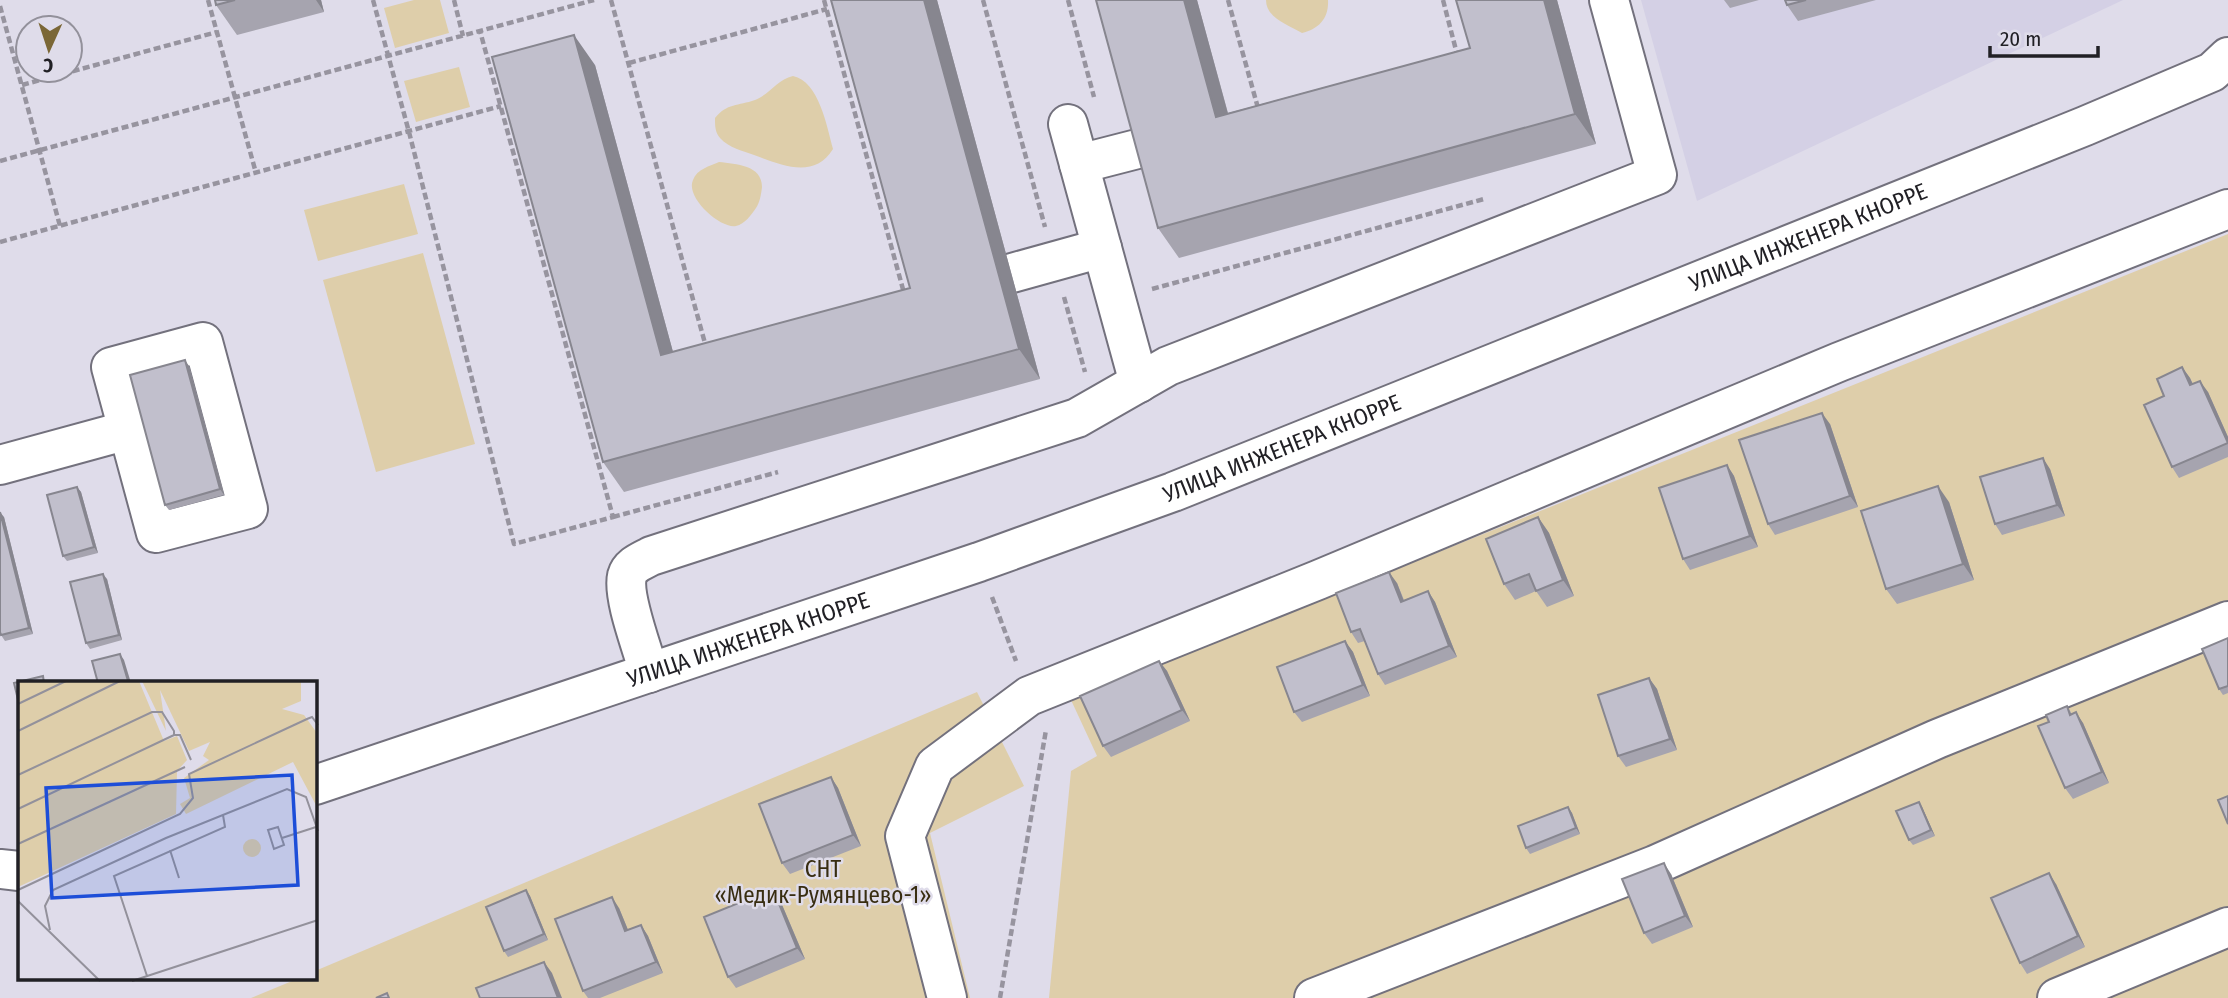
<svg xmlns="http://www.w3.org/2000/svg" width="2228" height="998" viewBox="0 0 2228 998" font-family="'Fira Sans Condensed',sans-serif">
	<rect width="100%" height="100%" fill="#dfdcea"/>
	<path fill="#d4d0e5" d="M1641,0H2123L1697,201Z"/>
	<path fill="#deceaa" d="M414,0H440L449,33L395,48L384,8Z
		M1266,0H1328C1329,18 1319,29 1302,33C1288,25 1266,18 1266,0Z
		M459,67L470,107L416,122L404,81Z
		M793,76C819,81 827,127 833,149C814,180 781,165 754,155C743,151 729,148 720,138C715,132 715,126 715,118C727,103 738,106 755,100C770,94 777,80 793,76Z
		M719,162C736,164 762,165 762,187C761,195 760,202 756,208C751,215 745,224 736,226C720,229 685,197 693,180C697,169 710,166 719,162Z
		M404,184L418,234L318,261L304,210Z
		M2228,234V998H1049L1071,771L1097,756L1071,700Z
		M423,253L475,444L376,472L323,280Z
		M977,692L1024,786L930,833L970,998H251L297,979H315V971Z"/>
	<g fill="none" stroke-linecap="round" stroke-linejoin="round">
		<defs>
			<g id="minor">
				<path d="M1068,124L1139,383"/>
				<path d="M1079,164L1149,146"/>
				<path d="M1012,273L1102,248"/>
				<path d="M203,342L248,509L156,533L111,367Z"/>
				<path d="M0,465L128,430"/>
				<path d="M649,673C643,650 622,597 627,576C630,565 642,561 651,556L1077,418L1168,366L1657,175L1609,0"/>
				<path id="s1" d="M315,785L979,562L1173,492L2085,126L2212,72L2228,57"/>
				<path d="M0,869L19,871"/>
				<path d="M947,998L905,836L935,766L1029,696L1318,580L1839,362L2228,209"/>
				<path d="M1314,998L1655,865L1937,739L2228,621"/>
				<path d="M2057,998L2228,927"/>
			</g>
		</defs>
		<use href="#minor" stroke="#73717d" stroke-width="42"/>
		<path stroke="#97949f" stroke-width="4.5" stroke-dasharray="7 3.5" stroke-linecap="butt" d="M208,0L256,173
			M373,0L409,132L514,544L613,517L480,31
			M454,0L463,36
			M611,0L706,347
			M824,0L904,293
			M983,0L1045,227
			M1068,0L1094,97
			M1228,0L1258,108
			M1443,0L1457,54L1455,55
			M0,6L60,226
			M629,63L827,9
			M22,85L217,32
			M0,161L594,0
			M0,242L501,106
			M1152,289L1484,199
			M1064,297L1085,372
			M613,517L778,472
			M992,597L1016,661
			M1000,998L1046,730"/>
		<use href="#minor" stroke="#fff" stroke-width="38"/>
	</g>
	<path fill="#a6a4af" d="M215,0H321L324,12L237,35L216,5Z
		M831,0H937L1040,379L624,492L603,462L595,65L673,352L910,288Z
		M1096,0H1197L1228,113L1470,48L1557,0L1596,144L1179,258L1158,228Z
		M1724,0H1759L1730,8Z
		M1785,0H1876L1798,21L1787,5Z
		M189,366L224,495L169,510L165,505Z
		M2182,367L2190,378L2193,384L2208,392L2228,437V457L2179,478L2172,467L2164,396Z
		M1830,424L1858,507L1775,535L1768,524Z
		M1727,465L1734,476L1758,547L1690,570L1683,559Z
		M2050,469L2065,516L2002,535L1995,524Z
		M77,487L81,492L98,553L67,561L63,556Z
		M1949,502L1974,580L1897,604L1886,589Z
		M4,517L33,634L5,641L1,635Z
		M1538,517L1549,533L1574,596L1547,607L1536,591L1515,600L1504,584Z
		M107,579L122,640L90,649L86,643Z
		M1397,583L1404,600L1428,591L1435,602L1457,657L1385,685L1378,674L1365,641L1358,643L1351,632Z
		M2228,638V693L2223,695L2219,689Z
		M1345,641L1353,652L1370,696L1302,722L1294,712Z
		M1159,661L1167,671L1190,721L1111,757L1103,746Z
		M1649,678L1657,689L1677,750L1626,767L1618,756Z
		M2067,706L2072,714L2083,723L2109,783L2073,799L2065,788L2049,722Z
		M831,777L838,788L861,846L790,874L782,863Z
		M1919,802L1922,807L1935,836L1913,845L1909,840Z
		M1568,807L1572,813L1580,834L1530,854L1526,848Z
		M1671,874L1693,927L1652,944L1644,933Z
		M2056,884L2085,947L2027,974L2020,963Z
		M526,890L530,896L548,940L508,957L504,951Z
		M780,900L805,959L736,988L728,977Z
		M619,908L628,930L641,925L648,936L663,973L600,998H588L583,991Z"/>
	<path fill="#87868f" d="M316,0H321L324,12Z
		M924,0H937L1040,379L1019,349Z
		M1184,0H1197L1237,147L1216,117Z
		M1544,0H1557L1596,144L1575,114Z
		M574,35L595,65L682,385L661,355Z
		M185,360L189,366L224,495L220,489Z
		M2182,367L2190,378L2198,396L2190,385Z
		M2200,381L2208,392L2228,437V443Z
		M1822,413L1830,424L1858,507L1850,496Z
		M2043,458L2050,469L2065,516L2057,505Z
		M1727,465L1734,476L1758,547L1750,536Z
		M1938,486L1949,502L1974,580L1963,564Z
		M77,487L81,492L98,553L94,547Z
		M0,512L4,517L33,634L29,628Z
		M1538,517L1549,533L1574,596L1563,580Z
		M1389,572L1397,583L1408,612L1401,602Z
		M103,574L107,579L122,640L119,635Z
		M1428,591L1435,602L1457,657L1449,646Z
		M1345,641L1353,652L1370,696L1363,685Z
		M120,654L124,660L131,683L128,681Z
		M1159,661L1167,671L1190,721L1182,710Z
		M1649,678L1657,689L1677,750L1670,739Z
		M2076,712L2083,723L2109,783L2102,772Z
		M831,777L838,788L861,846L853,835Z
		M1919,802L1922,807L1935,836L1931,830Z
		M1568,807L1572,813L1580,834L1576,828Z
		M1664,863L1671,874L1693,927L1685,916Z
		M2049,873L2056,884L2085,947L2078,936Z
		M773,889L780,900L805,959L797,948Z
		M526,890L530,896L548,940L544,934Z
		M612,897L619,908L633,942L625,931Z
		M641,925L648,936L663,973L656,962Z
		M544,962L552,973L562,998H558Z"/>
	<path fill="#c1bfcc" stroke="#87868f" stroke-width="2" d="M215,0H235L216,5Z
		M831,0H924L1019,349L603,462L492,57L574,35L661,355L910,288Z
		M1096,0H1184L1216,117L1470,48L1456,0H1544L1575,114L1158,228Z
		M1785,0H1806L1787,5Z
		M185,360L220,489L165,505L130,375Z
		M2182,367L2190,385L2200,381L2228,443L2172,467L2144,405L2164,396L2157,379Z
		M1822,413L1850,496L1768,524L1739,440Z
		M2043,458L2057,505L1995,524L1980,477Z
		M1727,465L1750,536L1683,559L1659,488Z
		M1938,486L1963,564L1886,589L1861,511Z
		M77,487L94,547L63,556L47,495Z
		M0,512L29,628L1,635L0,632Z
		M1538,517L1563,580L1536,591L1529,574L1504,584L1486,539Z
		M1389,572L1401,602L1428,591L1449,646L1378,674L1360,629L1351,632L1336,593Z
		M103,574L119,635L86,643L70,582Z
		M2228,638V686L2219,689L2202,649Z
		M1345,641L1363,685L1294,712L1277,667Z
		M120,654L128,681L122,683H98L92,661Z
		M1159,661L1182,710L1103,746L1080,696Z
		M43,676L44,683H19V704L14,683Z
		M1649,678L1670,739L1618,756L1598,695Z
		M2067,706L2070,715L2076,712L2102,772L2065,788L2038,726L2049,722L2046,715Z
		M831,777L853,835L782,863L759,804Z
		M2228,796V824L2218,800Z
		M1919,802L1931,830L1909,840L1896,811Z
		M1568,807L1576,828L1526,848L1518,826Z
		M1664,863L1685,916L1644,933L1622,879Z
		M2049,873L2078,936L2020,963L1991,898Z
		M773,889L797,948L728,977L704,917Z
		M526,890L544,934L504,951L486,907Z
		M612,897L625,931L641,925L656,962L583,991L555,919Z
		M544,962L558,998H480L476,988Z
		M387,993L389,998H376Z"/>
	<g text-anchor="middle" stroke-width="5" stroke-linejoin="round" paint-order="stroke">
		<g font-size="23" fill="#212025" stroke="#dfdcea">
			<text dy="8" stroke="none"><textPath href="#s1" startOffset="1591">УЛИЦА ИНЖЕНЕРА КНОРРЕ</textPath></text>
			<text dy="8" stroke="none"><textPath href="#s1" startOffset="1024">УЛИЦА ИНЖЕНЕРА КНОРРЕ</textPath></text>
			<text dy="8" stroke="none"><textPath href="#s1" startOffset="457">УЛИЦА ИНЖЕНЕРА КНОРРЕ</textPath></text>
		</g>
		<g font-size="23" fill="#382d11" stroke="#dfdcea">
			<text x="823" y="877">СНТ<tspan x="823" dy="26">«Медик-Румянцево-1»</tspan></text>
		</g>
	</g>
	<g transform="translate(18 681)">
		<rect width="299" height="299" fill="#dfdcea"/>
		<path d="M0,0H121L146,60L159,55L169,79L159,90L158,133L0,206ZM124,0H283V20L264,28L286,34L299,52V126L275,81L168,133L162,123L172,117L166,97L191,79L185,75L192,61L171,70L142,9L148,50ZM225 167a9 9 0 1 1 18 0a9 9 0 1 1-18 0Z" fill="#deceaa"/>
		<path fill="none" stroke="#93919b" stroke-width="2" d="M0,23L48,0M0,50L102,0M155,54H162L173,79M0,94L134,31H144L156,50V54L0,128M260,146L266,164L256,168L250,149ZM264,157L298,146M0,163L167,86M152,169L161,197M0,209L162,133L175,117L171,93L289,38L294,36L300,44M0,220L82,300M32,249L27,225L35,209L148,157L269,108L288,116L300,150M129,295L96,195L207,146L205,134M114,300L300,239"/>
		<path fill="#1d4ed8" fill-opacity="0.15" stroke="#1d4ed8" stroke-width="3.5" d="M274,94L280,204L34,217L28,107Z"/>
		<rect width="299" height="299" fill="none" stroke="#212025" stroke-width="3.5"/>
	</g>
	<g transform="translate(49 49) rotate(183)"><circle r="33" fill="#dfdcea" stroke="#93919b" stroke-width="2"/>
	<path d="M0-5L12 26L0 18L-12 26Z" fill="#7b6736"/>
	<text y="-10" font-size="19" font-weight="bold" text-anchor="middle" fill="#212025">С</text>
	</g>
	<path d="M1990 46v10h108v-10" fill="none" stroke="#212025" stroke-width="3.5"/>
	<text x="2000" y="46" font-size="21" fill="#212025" stroke="#dfdcea" stroke-width="5" paint-order="stroke">20 m</text>
</svg>
